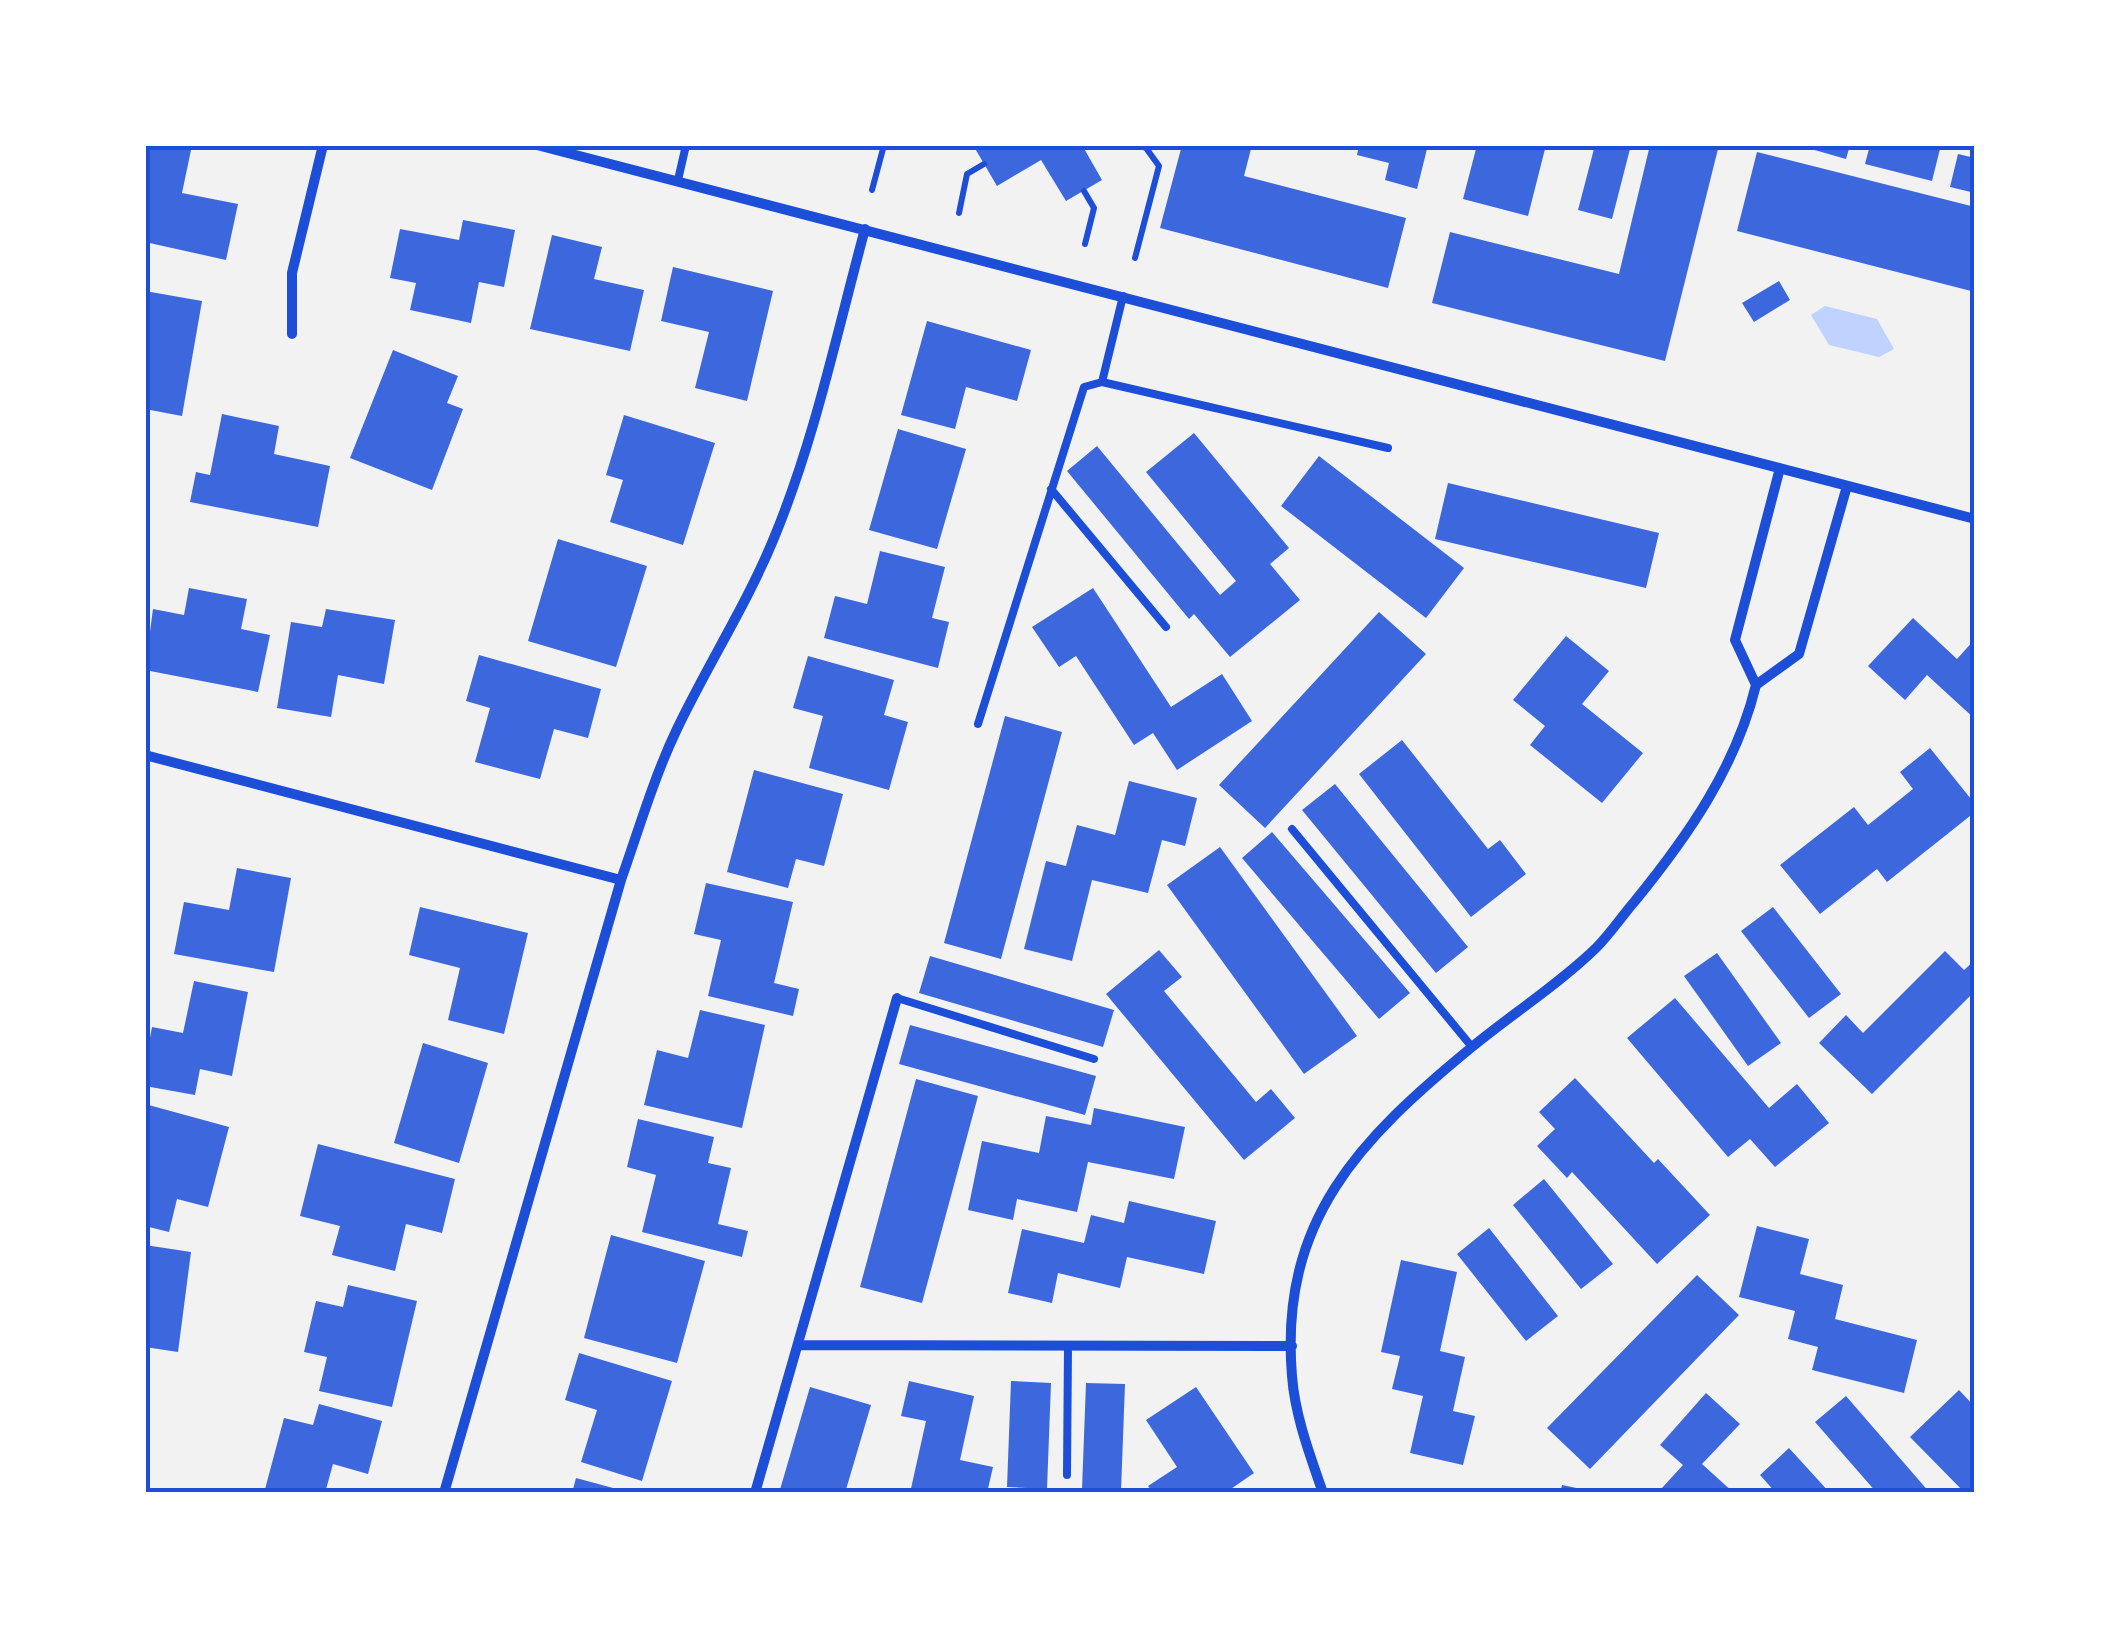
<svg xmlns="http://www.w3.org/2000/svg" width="2120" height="1638" viewBox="0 0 2120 1638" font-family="'PT Sans',sans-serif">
	<rect width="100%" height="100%" fill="#f2f2f2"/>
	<path fill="#bfd3fe" d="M1825,306L1877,319L1894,349L1879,357L1829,345L1811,315Z"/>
	<path fill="#3d67dc" d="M145,145H169L191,150L182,193L238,204L226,260L145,242Z
		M973,145H1082L1102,180L1066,201L1041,160L997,186Z
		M1182,145H1252L1244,176L1406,218L1388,288L1160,228Z
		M1359,145H1428L1417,189L1385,180L1389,163L1357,155Z
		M1477,145H1546L1528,216L1463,199Z
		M1595,145H1631L1612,219L1578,210Z
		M1650,145H1719L1665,361L1432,303L1450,232L1619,274Z
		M1797,145H1850L1846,159Z
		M1870,145H1925L1940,149L1932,181L1865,164Z
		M1757,152L1975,207V292L1737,231Z
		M1958,154L1975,158V193L1950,187Z
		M463,220L515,230L504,287L479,282L471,323L410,310L416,283L390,278L400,229L459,240Z
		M552,235L602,247L594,279L644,290L630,351L530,329Z
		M673,267L773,291L747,401L695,388L709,332L661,321Z
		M1779,281L1790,300L1754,322L1742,303Z
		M145,291L202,301L182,416L145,409Z
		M927,321L1031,350L1017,401L966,387L955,429L901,415Z
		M393,350L458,376L447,403L463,409L432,490L350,458Z
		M222,414L279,426L274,454L330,466L318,527L190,502L196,472L210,475Z
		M624,415L715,443L683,545L610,522L623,480L606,475Z
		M898,429L966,449L937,549L869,530Z
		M1194,433L1289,548L1270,564L1300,600L1230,657L1194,614L1189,619L1067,471L1097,446L1220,595L1236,581L1146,472Z
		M1319,456L1464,568L1426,618L1281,506Z
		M1448,483L1659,533L1646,588L1435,539Z
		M558,539L647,566L616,667L528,641Z
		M880,551L945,567L932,618L949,622L938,668L824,638L835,596L867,604Z
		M189,588L247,599L241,629L270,635L258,692L145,670L153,609L184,615Z
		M1093,588L1171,707L1222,674L1252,721L1177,770L1153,733L1134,745L1076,656L1059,667L1032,627Z
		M326,609L395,620L384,684L338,675L331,717L277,708L291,622L322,627Z
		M1379,612L1426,654L1265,828L1219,785Z
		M1913,618L1957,659L1975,639V719L1927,675L1905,700L1868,666Z
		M1566,636L1609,671L1582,704L1643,753L1602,803L1530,745L1545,726L1513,700Z
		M479,655L601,689L588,738L554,729L540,779L475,762L490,708L466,701Z
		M808,656L894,680L884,715L908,722L889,790L809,768L823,716L793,708Z
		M1005,716L1062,732L1001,959L944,943Z
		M1402,740L1488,849L1500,840L1526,874L1471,917L1359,774Z
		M1930,748L1975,804V812L1887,882L1877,869L1820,914L1780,865L1854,807L1868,825L1913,789L1900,772Z
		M754,770L843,794L824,866L796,859L788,888L727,872Z
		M1129,781L1197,798L1185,846L1162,840L1148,893L1092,880L1072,961L1024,949L1046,861L1066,866L1077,825L1115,835Z
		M1335,784L1468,947L1436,973L1302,810Z
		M1272,832L1410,993L1379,1019L1242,858Z
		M1220,847L1357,1036L1304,1074L1167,885Z
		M237,868L291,878L274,972L174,954L184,902L229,910Z
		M706,883L793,902L774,983L799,989L793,1016L708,996L721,940L694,934Z
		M420,907L528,933L504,1034L448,1020L460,968L409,955Z
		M1773,907L1841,994L1809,1018L1741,931Z
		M1159,950L1182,977L1164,991L1256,1102L1271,1089L1295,1118L1244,1160L1106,994Z
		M1945,951L1964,970L1975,960V1001L1970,996L1872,1094L1819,1043L1846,1015L1863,1033Z
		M1717,953L1781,1043L1748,1066L1684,976Z
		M930,956L1114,1010L1103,1047L919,993Z
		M194,981L248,992L232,1076L200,1069L195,1095L145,1086V1064L152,1027L183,1033Z
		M1675,998L1769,1108L1797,1084L1829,1123L1775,1167L1750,1139L1728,1157L1627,1038Z
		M700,1010L765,1025L742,1128L644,1105L657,1050L688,1058Z
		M910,1025L1096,1076L1085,1115L899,1064Z
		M423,1043L488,1063L459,1163L394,1143Z
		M1575,1078L1654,1163L1658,1159L1710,1215L1657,1264L1572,1172L1567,1178L1537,1146L1555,1129L1539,1112Z
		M916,1079L978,1096L922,1303L860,1287Z
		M145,1104L229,1127L208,1207L177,1199L169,1232L145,1226Z
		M1094,1108L1185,1127L1174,1179L1088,1162L1077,1212L1017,1199L1013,1220L968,1210L982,1141L1039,1153L1046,1116L1091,1125Z
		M638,1119L714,1137L708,1163L731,1168L718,1224L748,1231L742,1257L642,1232L656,1175L627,1167Z
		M318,1144L455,1179L442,1233L406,1224L395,1271L332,1255L340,1226L300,1216Z
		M1544,1179L1613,1264L1581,1289L1513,1205Z
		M1129,1201L1216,1221L1204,1274L1127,1257L1120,1288L1058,1273L1052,1303L1008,1293L1022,1229L1084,1243L1091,1215L1124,1223Z
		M1757,1226L1809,1239L1800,1274L1843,1285L1835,1319L1917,1340L1904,1393L1812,1370L1818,1347L1788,1339L1795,1311L1739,1297Z
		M1489,1228L1558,1316L1526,1341L1457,1254Z
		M611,1235L705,1261L677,1363L584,1338Z
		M145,1245L191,1252L178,1352L145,1347Z
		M1401,1260L1457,1272L1440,1351L1465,1357L1453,1411L1475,1416L1463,1465L1410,1453L1423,1396L1392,1389L1400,1356L1381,1352Z
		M1697,1275L1739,1315L1590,1469L1547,1428Z
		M348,1285L417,1301L392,1407L319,1391L327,1357L304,1352L316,1301L343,1307Z
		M579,1353L672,1381L642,1481L581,1462L597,1410L565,1400Z
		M909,1381L974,1396L960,1460L993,1467L987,1493H910L926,1421L901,1416Z
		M1011,1381L1051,1383L1047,1489L1007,1487Z
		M1086,1383L1125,1384L1121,1491L1082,1489Z
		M810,1387L871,1405L845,1493H779Z
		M1196,1387L1254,1473L1225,1493H1153L1148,1486L1177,1467L1146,1420Z
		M1959,1390L1975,1407V1493H1965L1910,1437Z
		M1706,1393L1740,1424L1702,1464L1734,1493H1666L1661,1489L1683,1465L1660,1445Z
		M1846,1396L1930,1493H1877L1815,1422Z
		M319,1404L382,1421L368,1474L333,1464L325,1493H264L284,1418L313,1425Z
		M1789,1448L1830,1493H1776L1760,1475Z
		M576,1478L628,1492V1493H572Z
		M1562,1485L1591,1491V1493H1560Z"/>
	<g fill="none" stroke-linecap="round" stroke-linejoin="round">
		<path stroke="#1d4ed8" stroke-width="6" d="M872,190L884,145
			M1084,191L1094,208L1085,244
			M959,213L967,174L984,164
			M1135,258L1159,166L1146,148L1136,145"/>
		<path stroke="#1d4ed8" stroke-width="8" d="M678,180L686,145
			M1102,382L1388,448
			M1051,489L1166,627
			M978,724L1084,387L1102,382L1123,296
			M1292,829L1472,1047
			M897,998L1094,1059
			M1067,1475L1068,1345"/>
		<path stroke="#1d4ed8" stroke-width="10" d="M537,145L1975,519
			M292,334V273L323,145
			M1756,685L1799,654L1847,486
			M145,755L621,880
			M798,1345L1292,1346
			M444,1493L621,880C639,829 654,777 677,729C708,664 747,604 774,538C815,439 837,332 865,229
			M755,1493L897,998
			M1323,1493C1310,1455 1295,1416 1292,1376C1279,1220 1360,1139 1472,1047C1512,1014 1559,984 1596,948C1610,934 1622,916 1635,901C1688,836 1736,767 1756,685L1735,640L1780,468"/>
	</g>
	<rect width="2120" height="1638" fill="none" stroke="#ffffff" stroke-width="295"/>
	<rect x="148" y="148" width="1824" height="1342" fill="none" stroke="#1d4ed8" stroke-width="4"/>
</svg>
